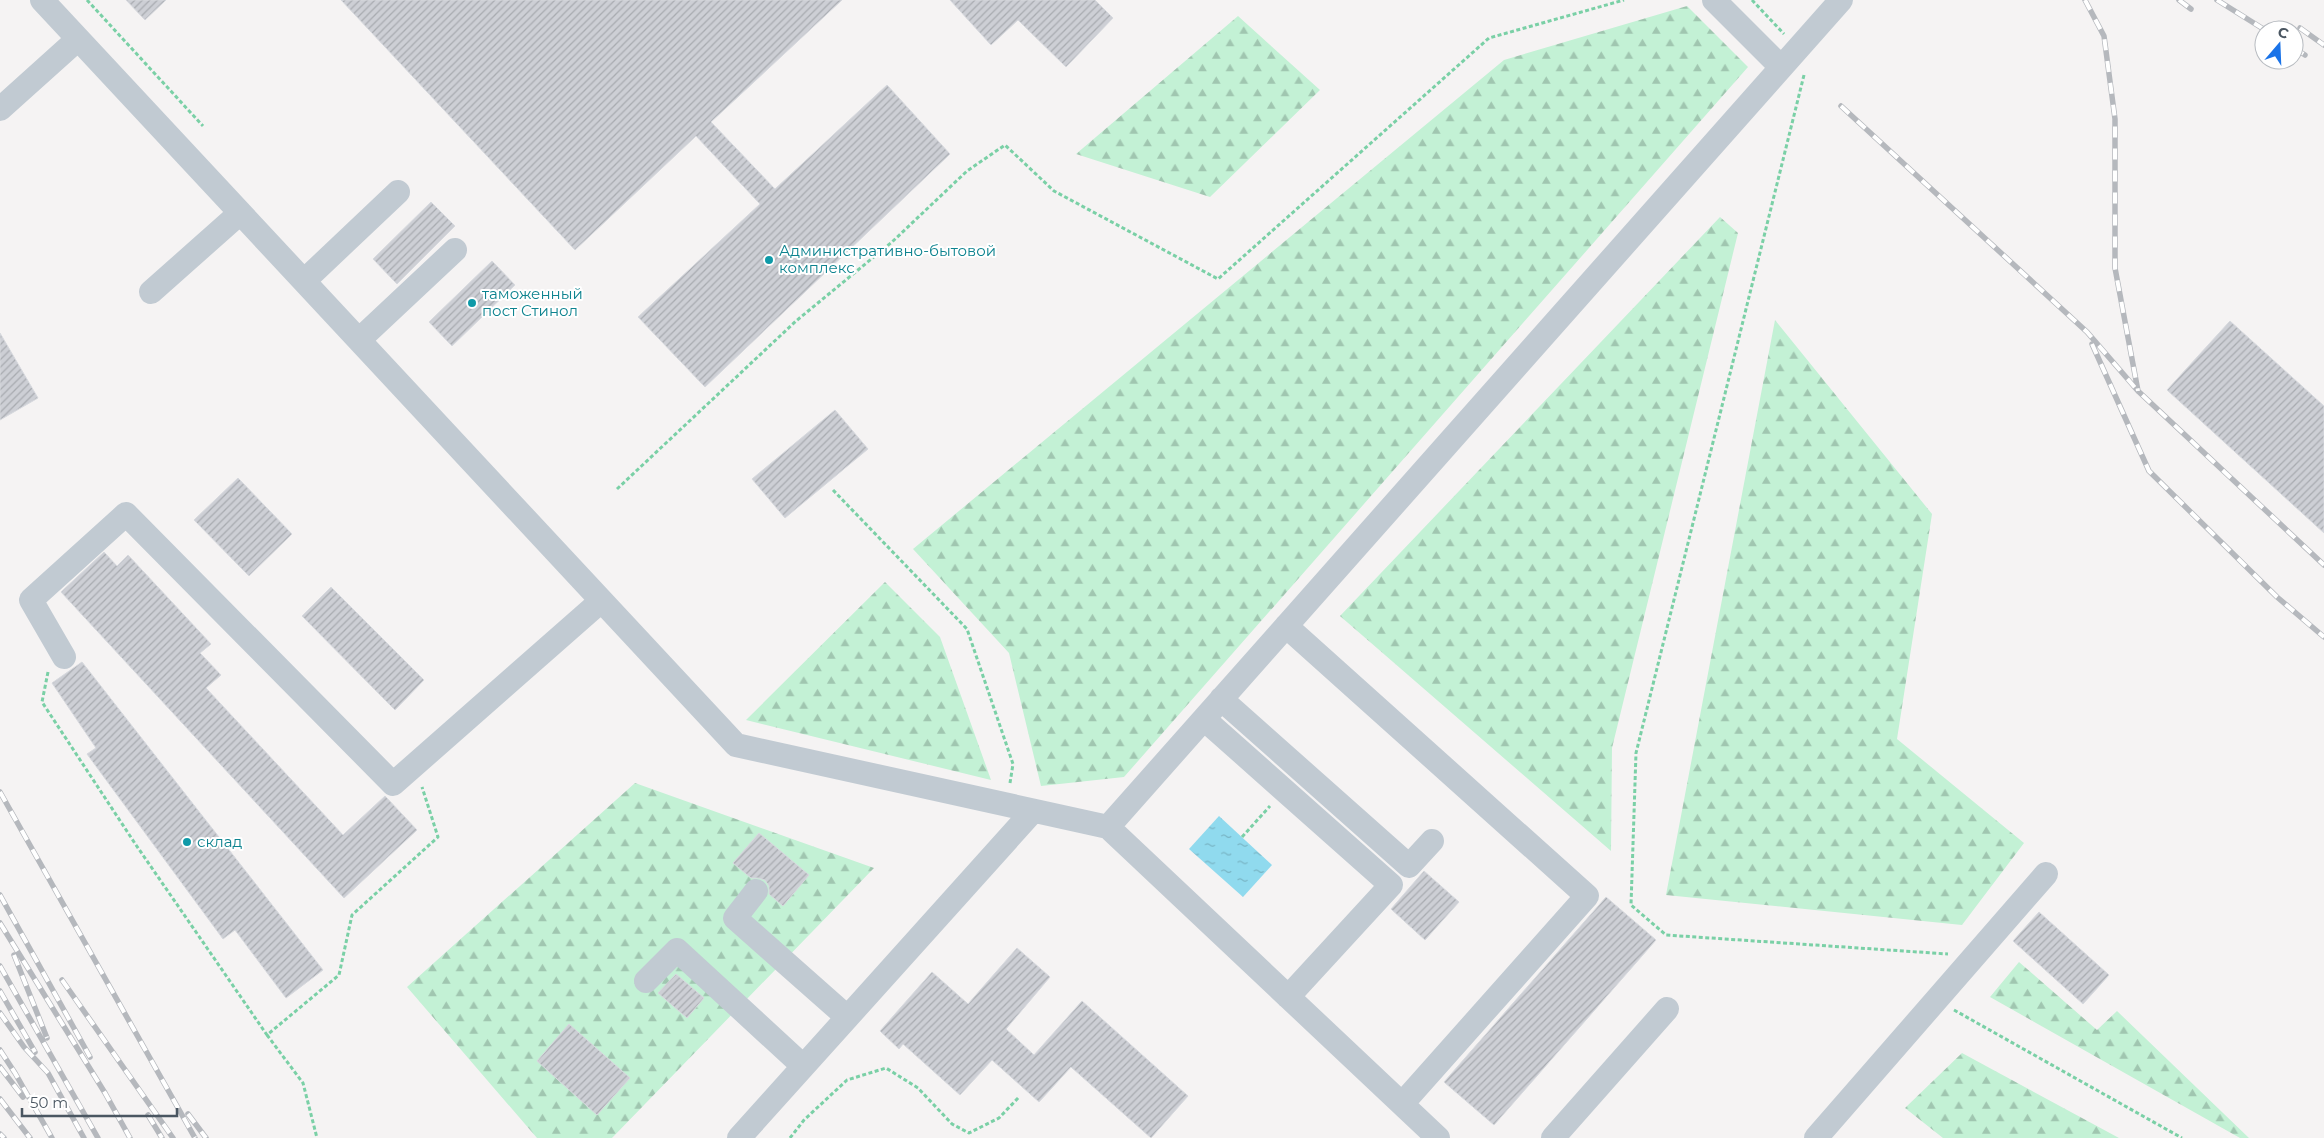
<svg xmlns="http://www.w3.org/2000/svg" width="2324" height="1138" viewBox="0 0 2324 1138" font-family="Montserrat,sans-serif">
	<defs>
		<pattern id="forest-firs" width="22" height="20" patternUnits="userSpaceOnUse" patternTransform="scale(1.25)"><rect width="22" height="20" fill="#c3f1d5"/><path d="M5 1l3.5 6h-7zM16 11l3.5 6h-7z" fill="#a0c6b0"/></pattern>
		<pattern id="water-ripples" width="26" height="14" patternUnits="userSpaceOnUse" patternTransform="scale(1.25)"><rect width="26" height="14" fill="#90daee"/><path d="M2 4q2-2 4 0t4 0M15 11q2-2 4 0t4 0" fill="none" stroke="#78b4c4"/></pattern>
		<pattern id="building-hatch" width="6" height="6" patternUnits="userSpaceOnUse" patternTransform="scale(1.25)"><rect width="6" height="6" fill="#cdcfd5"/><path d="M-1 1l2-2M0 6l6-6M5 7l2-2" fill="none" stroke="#a8abb0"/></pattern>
	</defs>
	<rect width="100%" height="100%" fill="#f5f3f3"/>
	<path fill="url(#forest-firs)" d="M1687,6L1748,67L1124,777L1041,786L1009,653L913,549L1504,60Z
		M1238,16L1320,90L1210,197L1076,154Z
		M1720,217L1738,233L1612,748L1611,851L1340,616Z
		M1775,320L1932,514L1897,739L2024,843L1962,925L1666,895Z
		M885,582L940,637L991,780L746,720Z
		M635,783L874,868L612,1138H537L407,987Z
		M2019,962L2097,1030L2117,1011L2249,1138H2240L1990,997Z
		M1962,1053L2119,1138H1943L1905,1108Z"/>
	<path fill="url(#water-ripples)" d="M1219,816L1272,865L1243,897L1189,849Z"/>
	<path fill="url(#building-hatch)" stroke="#d7d9de" d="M126,0H166L145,20Z
		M341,0H842L711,122L775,189L887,85L950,154L705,387L638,317L760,204L696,136L575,250Z
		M950,0H1095L1113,18L1066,67L1018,20L991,45Z
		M431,202L455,226L397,284L373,259Z
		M492,261L515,285L452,346L429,322Z
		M2230,321L2324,406V533L2167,390Z
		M0,333L38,398L0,420Z
		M835,410L868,449L785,518L752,479Z
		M238,478L292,534L249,576L194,520Z
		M104,552L117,566L128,555L211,644L200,653L221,675L206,688L343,835L385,796L417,830L344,898L61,592Z
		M331,587L424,680L395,710L302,616Z
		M82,662L323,970L286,998L235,930L223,939L87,754L96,748L52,683Z
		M759,833L809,875L783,906L769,894V886L765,880L758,878H751L733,863Z
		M1424,871L1459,902L1425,940L1391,909Z
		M1606,897L1656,940L1494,1125L1444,1082Z
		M2039,912L2109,975L2083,1004L2013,941Z
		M1017,948L1050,977L1006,1029L1034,1055L1082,1001L1188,1096L1151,1138L1071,1067L1039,1102L992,1060L960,1095L903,1044L899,1049L880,1031L932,972L968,1004Z
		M676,974L704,998L687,1018L658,993Z
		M569,1024L630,1078L597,1115L537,1061Z"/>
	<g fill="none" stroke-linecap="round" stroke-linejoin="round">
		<path stroke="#7ad0a6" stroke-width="3" stroke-dasharray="4 2.5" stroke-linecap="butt" d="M87,0L203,126
			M1752,0L1784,34
			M1804,75L1636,753L1631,905L1666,935L1948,954
			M617,489L796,321L892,242L967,171L1005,145L1054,191L1218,279L1489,38L1624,0
			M833,490L967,629L1013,764L1010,783
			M48,672L42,702L136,845L267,1035L339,975L352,915L438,837L422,787
			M1242,837L1270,806
			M1954,1010L2182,1138
			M267,1035L303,1083L317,1138
			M790,1138L804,1120L847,1080L886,1068L918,1088L952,1124L969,1133L999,1118L1019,1097"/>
		<path stroke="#c1cad2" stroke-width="24" d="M42,0L736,745L1108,827L1438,1138
			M1714,0L1781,67
			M0,109L78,39
			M304,281L398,192
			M151,292L240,213
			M359,340L455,250
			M1286,626L1587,896L1402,1104
			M64,657L31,600L126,514L393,784L601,601
			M1221,699L1409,866L1432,841
			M1204,719L1391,885L1288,997
			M1108,827L1841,0
			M756,891L735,918L847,1017
			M646,981L677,950L803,1066
			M739,1138L1033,811
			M1553,1138L1667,1009
			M1816,1138L2046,874"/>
		<defs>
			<path id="rail" d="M2085,0L2104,36L2115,119V268L2138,391
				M2179,0L2191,9
				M2217,0L2265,30
				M2300,28L2324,45
				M2294,48L2305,55
				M1841,106L2087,332L2138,391L2324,565
				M2092,344L2149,471L2277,597L2324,637
				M0,792L195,1138
				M0,895L90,1057
				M0,923L105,1093L130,1138
				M14,955L47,1038
				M0,966L98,1138
				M62,980L173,1138
				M0,991L35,1052
				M0,1013L24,1047L48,1073L84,1138
				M0,1050L15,1073L52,1138
				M0,1067L23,1097
				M0,1099L30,1138
				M188,1114L206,1138
				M148,1115L162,1138
				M0,1134L4,1138"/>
		</defs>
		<use href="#rail" stroke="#b5b8bd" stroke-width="5.5"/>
		<use href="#rail" stroke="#fff" stroke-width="4" stroke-dasharray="11" stroke-linecap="butt"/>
	</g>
	<g fill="#0f9aa8" stroke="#fff" stroke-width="2">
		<circle cx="769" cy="260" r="5"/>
		<circle cx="472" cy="303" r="5"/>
		<circle cx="187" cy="842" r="5"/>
	</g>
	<g text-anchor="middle" stroke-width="4" stroke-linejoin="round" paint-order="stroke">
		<g font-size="15" fill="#0d838f" stroke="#fff" text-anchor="start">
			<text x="779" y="256">Административно-бытовой<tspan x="779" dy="17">комплекс</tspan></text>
			<text x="482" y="299">таможенный<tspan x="482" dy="17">пост Стинол</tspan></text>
			<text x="197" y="847">склад</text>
		</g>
	</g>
	<g transform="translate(2279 45) rotate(19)"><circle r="24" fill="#ffffff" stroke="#b7bbc0"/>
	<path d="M0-4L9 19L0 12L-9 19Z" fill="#1a73e8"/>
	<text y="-8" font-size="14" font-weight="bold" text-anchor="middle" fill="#4a5661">С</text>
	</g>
	<path d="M22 1108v8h155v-8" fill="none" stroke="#4a5661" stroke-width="2.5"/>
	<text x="30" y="1108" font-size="15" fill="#4a5661" stroke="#ffffff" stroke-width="4" paint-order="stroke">50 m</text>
</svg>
